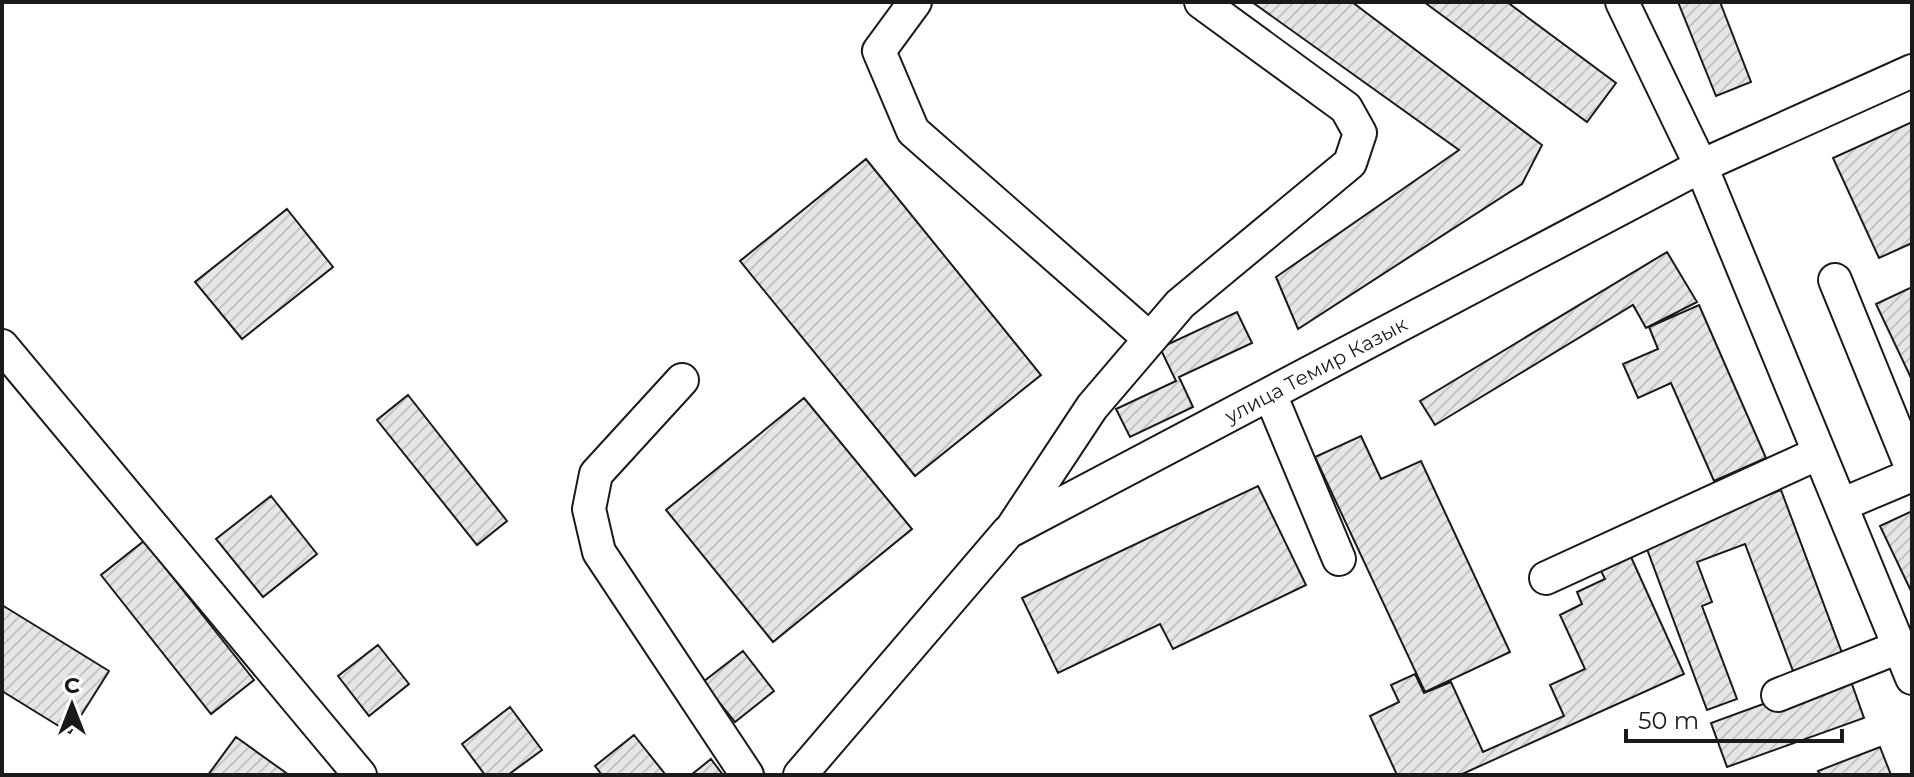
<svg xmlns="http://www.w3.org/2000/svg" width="1914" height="777" viewBox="0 0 1914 777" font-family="Montserrat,sans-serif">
	<defs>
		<pattern id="building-hatch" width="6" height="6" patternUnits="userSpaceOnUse" patternTransform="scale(2)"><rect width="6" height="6" fill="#e6e6e6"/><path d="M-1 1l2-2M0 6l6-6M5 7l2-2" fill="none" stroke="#c5c5c5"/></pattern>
	</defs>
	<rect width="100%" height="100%" fill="#fff"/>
	<path fill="url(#building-hatch)" stroke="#1a1a1a" stroke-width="2" d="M1252,2H1352L1542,145L1522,184L1298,329L1276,277L1459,150Z
		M1424,2H1507L1616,83L1587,122Z
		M1678,2H1720L1751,82L1716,96Z
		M1912,122V243L1879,258L1833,158Z
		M866,159L1041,375L915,476L740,261Z
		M287,209L333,267L242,339L195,282Z
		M1667,252L1697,302L1646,328L1633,305L1435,425L1420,401Z
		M1912,287V380L1876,304Z
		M1699,305L1766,458L1714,481L1671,383L1638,398L1623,364L1658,349L1649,327Z
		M1237,312L1252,343L1179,377L1193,407L1130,437L1116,409L1176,381L1160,348Z
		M408,395L507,521L477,545L377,420Z
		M804,398L912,529L773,642L666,510Z
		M1361,436L1381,479L1421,461L1510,652L1425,692L1315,457Z
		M1258,486L1306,585L1173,649L1160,624L1058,673L1022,598Z
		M1781,490L1842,653L1793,671L1745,544L1697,562L1712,602L1702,606L1737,699L1707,710L1644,541Z
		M271,496L317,554L263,597L216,539Z
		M1912,511V593L1880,526Z
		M144,541L254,680L211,714L101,575Z
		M1631,557L1684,674L1460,775H1397L1370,716L1399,702L1391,685L1415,674L1424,693L1451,682L1483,752L1564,716L1550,685L1585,669L1560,615L1582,604L1577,592L1605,579L1601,571Z
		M2,605L109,671L70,733L2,691Z
		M378,645L409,684L369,716L338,676Z
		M743,651L774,691L735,722L703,682Z
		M1848,673L1864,718L1727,767L1711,723Z
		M510,707L542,750L508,775H485L462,744Z
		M634,735L665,774L602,775L595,766Z
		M236,737L289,775H208Z
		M1880,747L1891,775H1820L1818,771Z
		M711,759L723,775H691Z"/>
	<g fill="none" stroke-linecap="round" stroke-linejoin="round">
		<defs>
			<path id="minor" d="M915,2L879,51L913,131L1150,339
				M1622,2L1701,166L1912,678
				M1835,280L1912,469
				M2,346L360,775
				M682,380L596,474L589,509L599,552L747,775
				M1270,394L1339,559
				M1841,505L1912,475
				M1012,528L1092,407L1180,304L1350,163L1360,133L1346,108L1201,2
				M1546,578L1819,453
				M1778,695L1899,647
				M800,775L1008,532L1701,166L1912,71"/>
		</defs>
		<use href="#minor" stroke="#1a1a1a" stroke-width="36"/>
		<use href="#minor" stroke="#fff" stroke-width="32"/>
	</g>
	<g text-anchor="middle" stroke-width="6" stroke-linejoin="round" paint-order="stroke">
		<g font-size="20" fill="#1a1a1a" stroke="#fff">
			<text transform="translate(1316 370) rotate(-28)" y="7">улица Темир Казык</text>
		</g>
	</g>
	<rect width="1914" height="777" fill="none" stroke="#1a1a1a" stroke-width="8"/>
	<g transform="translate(72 705)" stroke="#ffffff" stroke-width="6" paint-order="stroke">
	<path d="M0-6L14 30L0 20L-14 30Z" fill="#1a1a1a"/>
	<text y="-12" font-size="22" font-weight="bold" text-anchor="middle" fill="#1a1a1a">С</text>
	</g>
	<path d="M1626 729v12h216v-12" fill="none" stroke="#1a1a1a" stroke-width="4"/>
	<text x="1638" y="729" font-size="24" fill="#1a1a1a" stroke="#ffffff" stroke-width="6" paint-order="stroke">50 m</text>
</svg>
